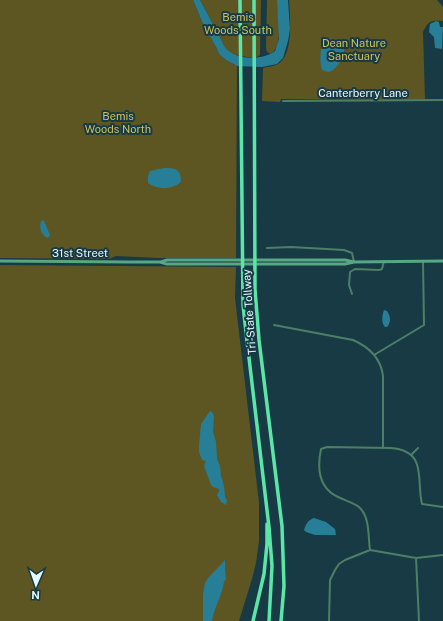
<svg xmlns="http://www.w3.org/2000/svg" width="443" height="621" viewBox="0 0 443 621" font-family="'Public Sans',sans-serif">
	<rect width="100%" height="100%" fill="#183a44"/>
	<path fill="#5d5622" d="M0,0H193L203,24L217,49L219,54L226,60L237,66L236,258H159L116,256L109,259L0,258Z
		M200,0H261L260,55L255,58C241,56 226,56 222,41Z
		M267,0H277C278,15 284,44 271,54L267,52L266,48Z
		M289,0H437L443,7V21C431,20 428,21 423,32L425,100L281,99L280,102L262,101L263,68C268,66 273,67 278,64C294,55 290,15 289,0Z
		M0,265L236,267L235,298L237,315L259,503V541L256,563L252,579L239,621H0Z"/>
	<path fill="#277e97" d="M193,0H200L222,41C227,60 261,62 275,51L279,39L277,0H288L290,29L288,41L283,58L277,64L262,67L237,66L226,60L219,54L217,49L203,24Z
		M436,21L439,22L440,27H443L442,49L435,48L434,37L429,32L430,24Z
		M327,38C345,41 349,50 338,65C335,68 333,71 328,72L322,70C319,63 320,42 327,38Z
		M164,168C176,168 181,169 181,182C172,190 158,190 148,183V176L150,171Z
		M42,220L44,221L50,235L48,238C41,236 38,226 42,220Z
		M384,310L387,311C391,317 391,322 387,327H385C381,322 382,316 384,310Z
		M210,411L212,412L214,416L213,432L216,442L217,459L220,466L221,476L224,486L225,497L227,501L226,505L221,502L217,495L219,491V489L213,487L211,485L204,466L206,461L202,460L199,452V446L201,424Z
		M314,518L326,522L335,529L336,535H315L306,532L304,530C306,524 308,520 314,518Z
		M225,560V568L226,580L224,581C223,594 214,607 212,621H203V594L205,583L208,578Z"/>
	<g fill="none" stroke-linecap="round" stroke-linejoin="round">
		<path stroke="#4d7f66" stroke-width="2" d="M283,101L443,100
			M267,248L291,247L344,250L352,253L354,262
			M352,294L349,285L350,272L355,269L379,270L382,269L384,261
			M274,325L353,340C369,347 381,359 383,376V448
			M374,355L424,325L423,261
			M411,455L418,448
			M370,550C368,537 370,518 360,508C355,503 346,501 338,497C319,488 317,468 321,449L327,447L391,448C428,451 416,480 422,504L443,507
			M416,558L419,621
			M329,621L330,580L335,570L339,564L345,560L370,550L416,558L443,555"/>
		<path stroke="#55a882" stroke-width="3" d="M0,261L130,262H160L167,264H345L354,262
			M161,262L167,260H345L354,262L443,261"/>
		<path stroke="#5be5a9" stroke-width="3.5" d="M240,0L243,305L247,341L269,527L272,566L269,621
			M254,0L255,290L259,340L282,526L284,586L281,621
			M253,621L264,574L267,544V524"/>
	</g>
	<g text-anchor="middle" stroke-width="4" stroke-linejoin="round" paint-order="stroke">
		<g font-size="11" fill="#cdc161" stroke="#183a44">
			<text x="238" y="21">Bemis<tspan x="238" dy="13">Woods South</tspan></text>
			<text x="354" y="47">Dean Nature<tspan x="354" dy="13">Sanctuary</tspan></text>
			<text x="118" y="120">Bemis<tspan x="118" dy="13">Woods North</tspan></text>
		</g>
		<g font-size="11" fill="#e5f8fe" stroke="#183a44">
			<text x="363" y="97">Canterberry Lane</text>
			<text x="80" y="257">31st Street</text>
			<text transform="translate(249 312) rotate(-94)" y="4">Tri-State Tollway</text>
		</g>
	</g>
	<g transform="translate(36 585) rotate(182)" stroke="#183a44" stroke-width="3" paint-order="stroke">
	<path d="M0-3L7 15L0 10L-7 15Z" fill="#e5f8fe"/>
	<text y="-6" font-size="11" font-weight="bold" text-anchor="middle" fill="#e5f8fe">N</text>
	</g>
</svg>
